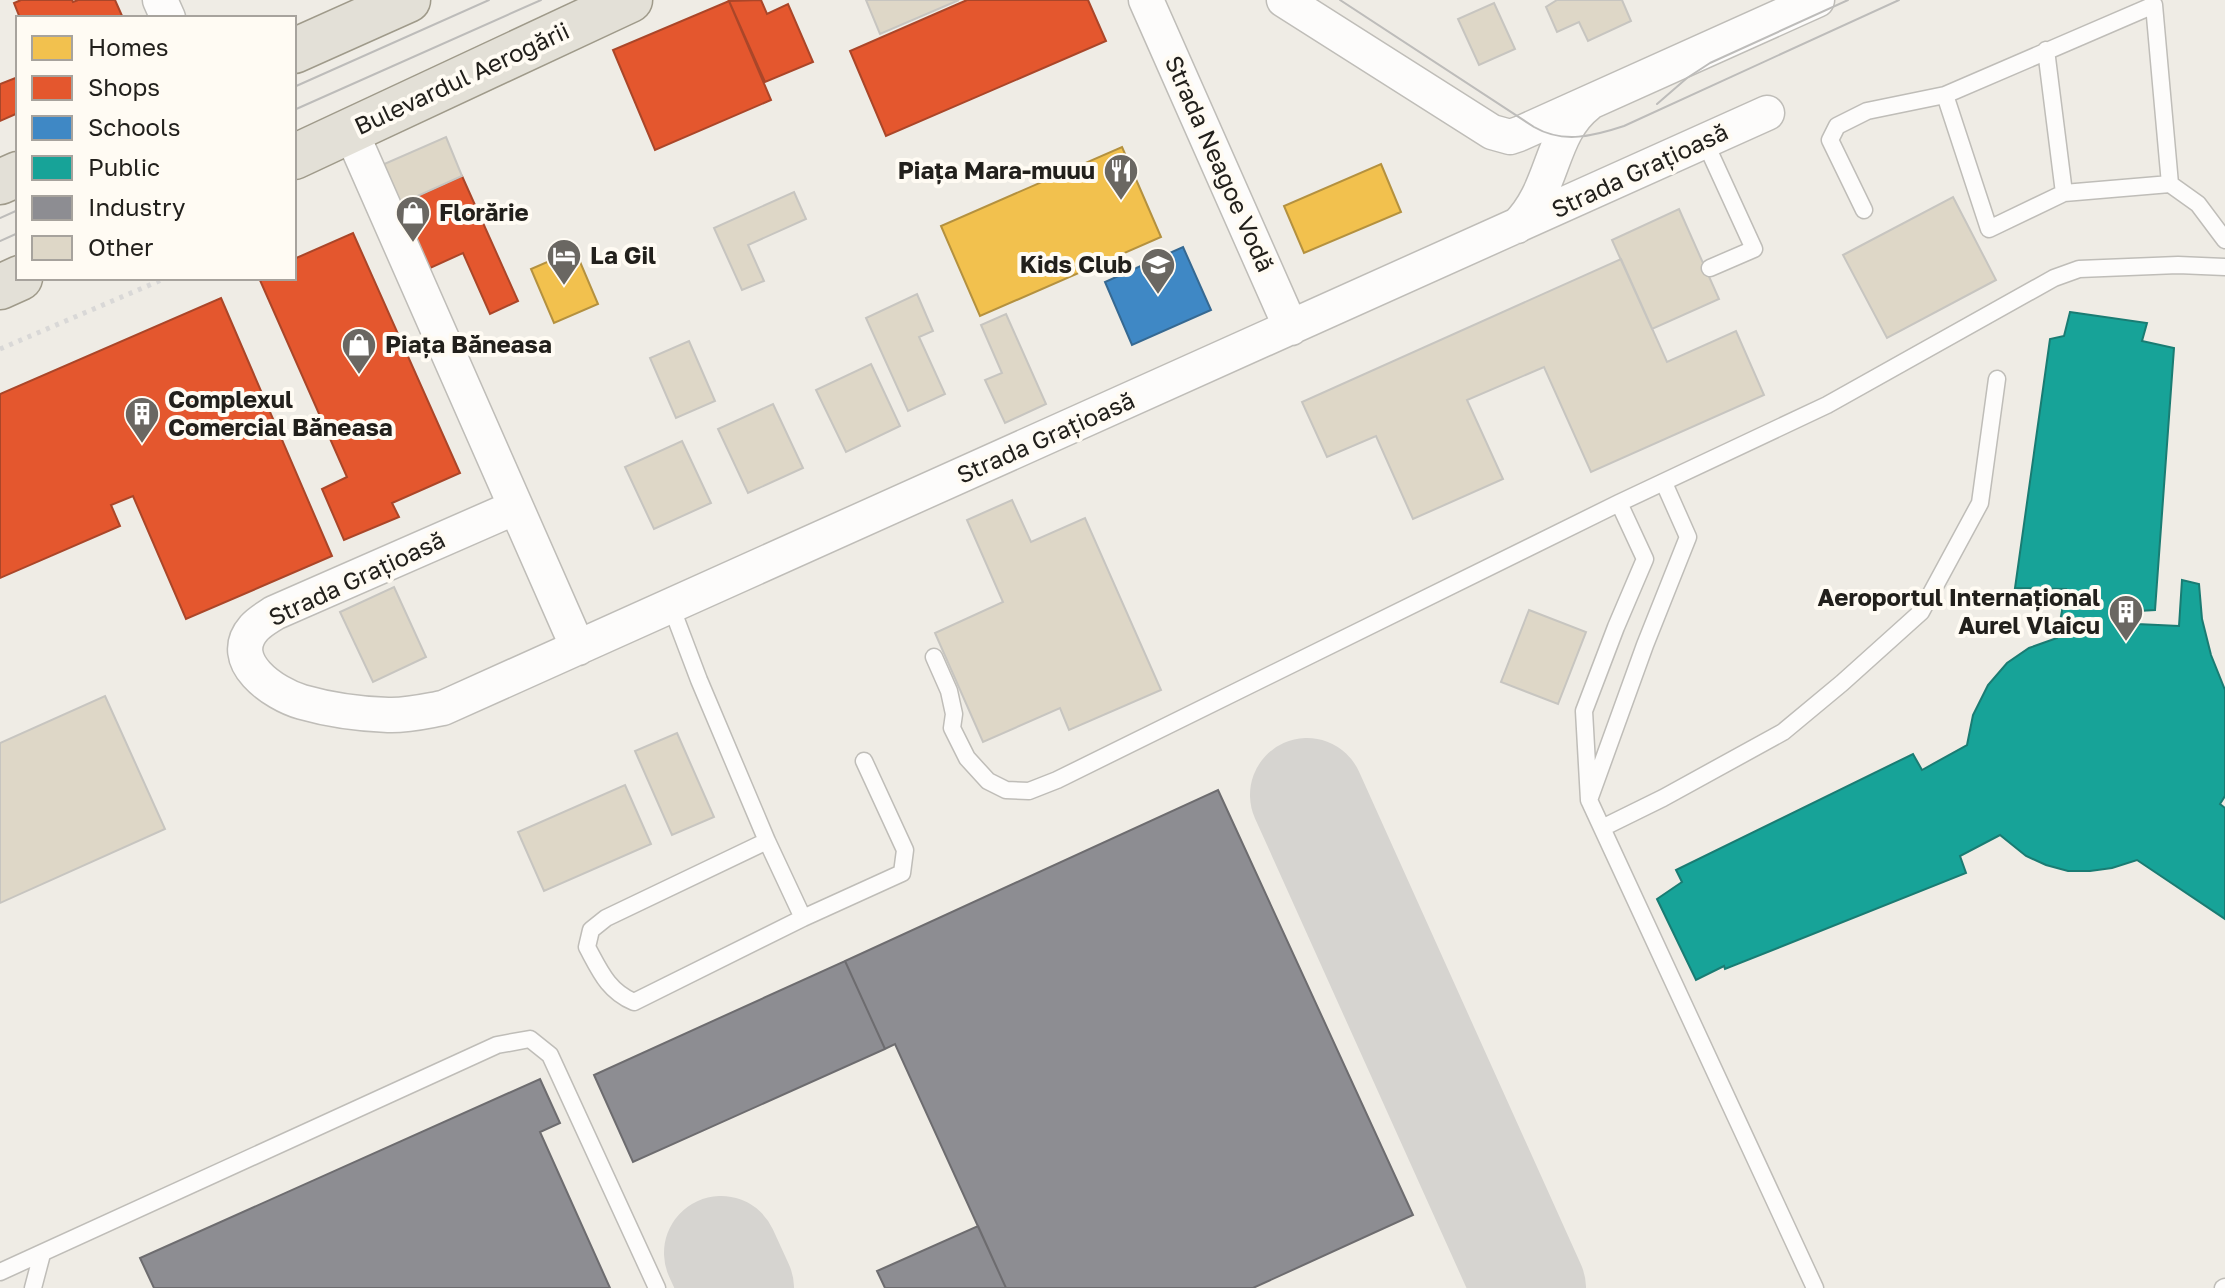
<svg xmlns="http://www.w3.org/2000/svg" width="2225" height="1288" viewBox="0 0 2225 1288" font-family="'Golos Text',sans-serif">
	<rect width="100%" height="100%" fill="#efece5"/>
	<path fill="#f2c14e" stroke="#b4913f" stroke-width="2" d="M1122,147L1161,237L980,316L941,226Z
		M1381,164L1401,212L1304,253L1284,206Z
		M575,250L598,304L554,323L531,269Z"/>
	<path fill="#e4572e" stroke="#aa4629" stroke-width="2" d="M21,0H72L73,2L78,0H115L123,18H20L14,3Z
		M761,0L767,14L788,4L813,62L765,82L729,1Z
		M967,0H1088L1106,41L886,136L850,51Z
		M729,1L771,100L655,150L613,50Z
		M18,77V113L0,121V84Z
		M462,176L518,301L490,314L463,253L428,269L400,204Z
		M353,233L460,473L392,503L399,517L344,540L322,489L347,477L259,278H294V259Z
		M221,298L332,556L186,619L133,496L111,505L120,526L0,578V394Z"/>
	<path fill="#3f88c5" stroke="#366992" stroke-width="2" d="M1183,247L1211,310L1132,345L1105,282Z"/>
	<path fill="#17a398" stroke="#1a7c73" stroke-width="2" d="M2070,312L2147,323L2142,341L2174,348L2155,610L2138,611L2137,624L2179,626L2182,580L2199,584L2202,619L2211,655L2225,690V796L2220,804L2225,808V919L2137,860L2112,868L2090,871H2068L2046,865L2026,856L2000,835L1960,856L1966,873L1725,969L1724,966L1696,980L1657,899L1682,882L1676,870L1913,754L1922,770L1967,745L1973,715L1988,685L2007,663L2029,648L2057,638L2066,589L2015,588L2050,339L2064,336Z"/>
	<path fill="#8d8d92" stroke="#6d6c6f" stroke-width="2" d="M1218,790L1413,1215L1253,1288H1006L895,1044L885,1049L845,961Z
		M845,961L885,1049L633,1162L594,1075Z
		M540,1079L560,1123L540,1132L610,1288H154L140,1258Z
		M978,1226L1006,1288H885L877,1271Z"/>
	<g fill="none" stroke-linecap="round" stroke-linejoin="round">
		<path stroke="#d6d4d0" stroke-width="114" d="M1307,795L1529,1288
			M721,1253L737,1288"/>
	</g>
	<path fill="#ded7c7" stroke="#c7c5c0" stroke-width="2" d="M866,0H959L880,34Z
		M1557,0H1622L1631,21L1588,41L1579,22L1557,32L1546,7Z
		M1494,3L1515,49L1479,65L1458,19Z
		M446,137L462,176L400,204L382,165Z
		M794,192L806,219L748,245L764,281L742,290L714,228Z
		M1953,197L1996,280L1887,338L1843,255Z
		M1679,209L1719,299L1652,329L1612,240Z
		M1621,259L1667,362L1736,331L1764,395L1591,472L1544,367L1467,400L1503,479L1413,519L1376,436L1327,457L1302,402Z
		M917,294L933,331L919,337L945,394L908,411L866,318Z
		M1006,314L1046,404L1005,423L985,380L1002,373L981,325Z
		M689,341L715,401L676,418L650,358Z
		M871,364L900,426L846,452L816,390Z
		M773,404L803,468L748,493L718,429Z
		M682,441L711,503L654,529L625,467Z
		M1012,500L1031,542L1085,518L1161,690L1069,730L1060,708L983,742L935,633L1003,602L967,520Z
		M394,587L426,657L373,682L340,612Z
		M1529,610L1586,632L1558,704L1501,682Z
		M105,696L165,829L0,903V743Z
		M677,733L714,817L672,835L635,751Z
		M625,785L651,844L544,891L518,832Z"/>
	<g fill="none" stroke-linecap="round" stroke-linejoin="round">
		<defs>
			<path id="lane" d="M2046,50L2064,193
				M1705,142L1754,249L1710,268
				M2170,184L2198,204L2225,240
				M1864,210L1830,140L1837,126L1867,111L1945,95L2154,5L2170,184L2064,193L1989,229L1945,95
				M1619,503L1645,559L1616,627L1584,711L1589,800L1645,645L1688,537L1664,483
				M671,606L699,680L767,841
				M934,657L949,691L954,714L952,728L967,758L988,781L1006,790L1029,791L1057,780L1619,503L1827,405L2054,278L2079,269L2178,265L2225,267
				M1589,800L1815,1288
				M1602,828L1663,798L1783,732L1842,683L1921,612L1980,503L1997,379
				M767,841L803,918L634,1002C608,991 600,971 587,947L591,930L606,918Z
				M803,918L902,873L905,850L864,761
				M0,1272L497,1045L530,1039L550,1055L657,1288
				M33,1288L42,1254
				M2223,1288L2225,1287"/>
			<path id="street" d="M160,0L168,18
				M1146,0L1291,328
				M1284,0L1492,132L1510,137L1519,134L1817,0
				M351,132L578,648
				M1517,226C1555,189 1549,134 1588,104
				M516,507L274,613C268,617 259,622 254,628C225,661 274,694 302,702C330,710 359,714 388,715C406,716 426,711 443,708L1767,113"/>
			<path id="primary" d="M294,51L408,0
				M294,157L630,0
				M0,182L18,174
				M0,287L20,278"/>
		</defs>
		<use href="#lane" stroke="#bfbdb8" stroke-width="19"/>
		<use href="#street" stroke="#bfbdb8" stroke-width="37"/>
		<use href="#primary" stroke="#9f9a8a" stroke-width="47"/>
		<path stroke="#d9d8d7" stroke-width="5" stroke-dasharray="4 6" stroke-linecap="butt" d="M0,349L166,278"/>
		<use href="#lane" stroke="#fdfcfb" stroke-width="16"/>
		<use href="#street" stroke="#fdfcfb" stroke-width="34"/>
		<use href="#primary" stroke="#e3e0d7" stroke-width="44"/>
		<path stroke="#bdbcba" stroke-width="2" d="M1340,0L1534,127C1563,144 1594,136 1624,126L1899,0
			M294,87L489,0
			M1657,104L1687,78L1710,63L1848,0
			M294,110L541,0
			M0,218L18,210
			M0,241L18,233"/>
	</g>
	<defs>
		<symbol id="restaurant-pin" viewBox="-11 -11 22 30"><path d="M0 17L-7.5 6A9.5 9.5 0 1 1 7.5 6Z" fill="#6a6762" stroke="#fffbf3"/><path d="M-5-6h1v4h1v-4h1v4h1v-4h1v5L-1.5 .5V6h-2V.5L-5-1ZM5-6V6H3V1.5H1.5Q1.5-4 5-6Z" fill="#fff"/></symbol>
		<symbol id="shop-pin" viewBox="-11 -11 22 30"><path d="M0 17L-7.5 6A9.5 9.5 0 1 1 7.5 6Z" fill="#6a6762" stroke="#fffbf3"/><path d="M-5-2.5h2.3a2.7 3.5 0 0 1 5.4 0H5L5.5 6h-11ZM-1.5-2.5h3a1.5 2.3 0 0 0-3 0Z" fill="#fff"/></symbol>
		<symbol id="hotel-pin" viewBox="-11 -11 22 30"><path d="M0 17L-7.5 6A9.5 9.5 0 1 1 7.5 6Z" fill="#6a6762" stroke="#fffbf3"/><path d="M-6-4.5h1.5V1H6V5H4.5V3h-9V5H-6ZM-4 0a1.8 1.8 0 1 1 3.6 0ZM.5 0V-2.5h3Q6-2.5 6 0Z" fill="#fff"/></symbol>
		<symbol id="school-pin" viewBox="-11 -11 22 30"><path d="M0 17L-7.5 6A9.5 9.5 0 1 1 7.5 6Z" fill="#6a6762" stroke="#fffbf3"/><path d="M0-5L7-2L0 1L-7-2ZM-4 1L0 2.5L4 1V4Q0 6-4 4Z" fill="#fff"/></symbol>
		<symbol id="building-pin" viewBox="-11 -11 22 30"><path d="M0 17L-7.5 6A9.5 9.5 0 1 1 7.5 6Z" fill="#6a6762" stroke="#fffbf3"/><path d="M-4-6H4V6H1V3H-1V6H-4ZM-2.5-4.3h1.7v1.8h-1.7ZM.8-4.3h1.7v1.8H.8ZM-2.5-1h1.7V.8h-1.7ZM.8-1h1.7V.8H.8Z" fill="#fff"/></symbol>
	</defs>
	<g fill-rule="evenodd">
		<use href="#restaurant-pin" x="1101" y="151" width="40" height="54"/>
		<use href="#shop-pin" x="393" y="193" width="40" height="54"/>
		<use href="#hotel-pin" x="544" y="236" width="40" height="54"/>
		<use href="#school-pin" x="1138" y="245" width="40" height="54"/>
		<use href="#shop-pin" x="339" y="325" width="40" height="54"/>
		<use href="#building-pin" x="122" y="394" width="40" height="54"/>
		<use href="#building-pin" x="2106" y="592" width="40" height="54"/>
	</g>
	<g text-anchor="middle" stroke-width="8" stroke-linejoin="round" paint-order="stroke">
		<g font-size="24" fill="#22201c" stroke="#fffbf3">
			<text transform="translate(462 79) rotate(-25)" y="8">Bulevardul Aerogării</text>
			<text transform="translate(1219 164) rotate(66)" y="8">Strada Neagoe Vodă</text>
			<text transform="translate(1640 171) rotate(-25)" y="8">Strada Grațioasă</text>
			<text transform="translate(1046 438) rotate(-24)" y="8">Strada Grațioasă</text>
			<text transform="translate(357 579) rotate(-25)" y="8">Strada Grațioasă</text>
		</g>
		<g font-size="24" font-weight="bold" fill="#22201c" stroke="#fffbf3" text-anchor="start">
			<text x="1095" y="179" text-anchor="end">Piața Mara-muuu</text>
			<text x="439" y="221">Florărie</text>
			<text x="590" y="264">La Gil</text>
			<text x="1132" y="273" text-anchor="end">Kids Club</text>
			<text x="385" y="353">Piața Băneasa</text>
			<text x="168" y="408">Complexul<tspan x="168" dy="28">Comercial Băneasa</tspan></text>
			<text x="2100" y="606" text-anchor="end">Aeroportul Internațional<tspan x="2100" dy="28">Aurel Vlaicu</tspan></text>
		</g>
	</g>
	<rect x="16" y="16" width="280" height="264" fill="#fffbf3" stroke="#a7a39d" stroke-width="2"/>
	<rect x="32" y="36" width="40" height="24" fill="#f2c14e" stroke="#a7a39d" stroke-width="2"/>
	<text x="88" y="56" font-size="24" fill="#22201c">Homes</text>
	<rect x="32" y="76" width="40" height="24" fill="#e4572e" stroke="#a7a39d" stroke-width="2"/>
	<text x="88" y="96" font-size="24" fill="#22201c">Shops</text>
	<rect x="32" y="116" width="40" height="24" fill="#3f88c5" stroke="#a7a39d" stroke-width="2"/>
	<text x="88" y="136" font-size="24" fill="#22201c">Schools</text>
	<rect x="32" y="156" width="40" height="24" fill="#17a398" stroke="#a7a39d" stroke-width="2"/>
	<text x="88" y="176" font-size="24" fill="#22201c">Public</text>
	<rect x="32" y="196" width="40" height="24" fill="#8d8d92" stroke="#a7a39d" stroke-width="2"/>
	<text x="88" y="216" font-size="24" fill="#22201c">Industry</text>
	<rect x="32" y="236" width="40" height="24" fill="#ded7c7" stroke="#a7a39d" stroke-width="2"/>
	<text x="88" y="256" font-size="24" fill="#22201c">Other</text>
</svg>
